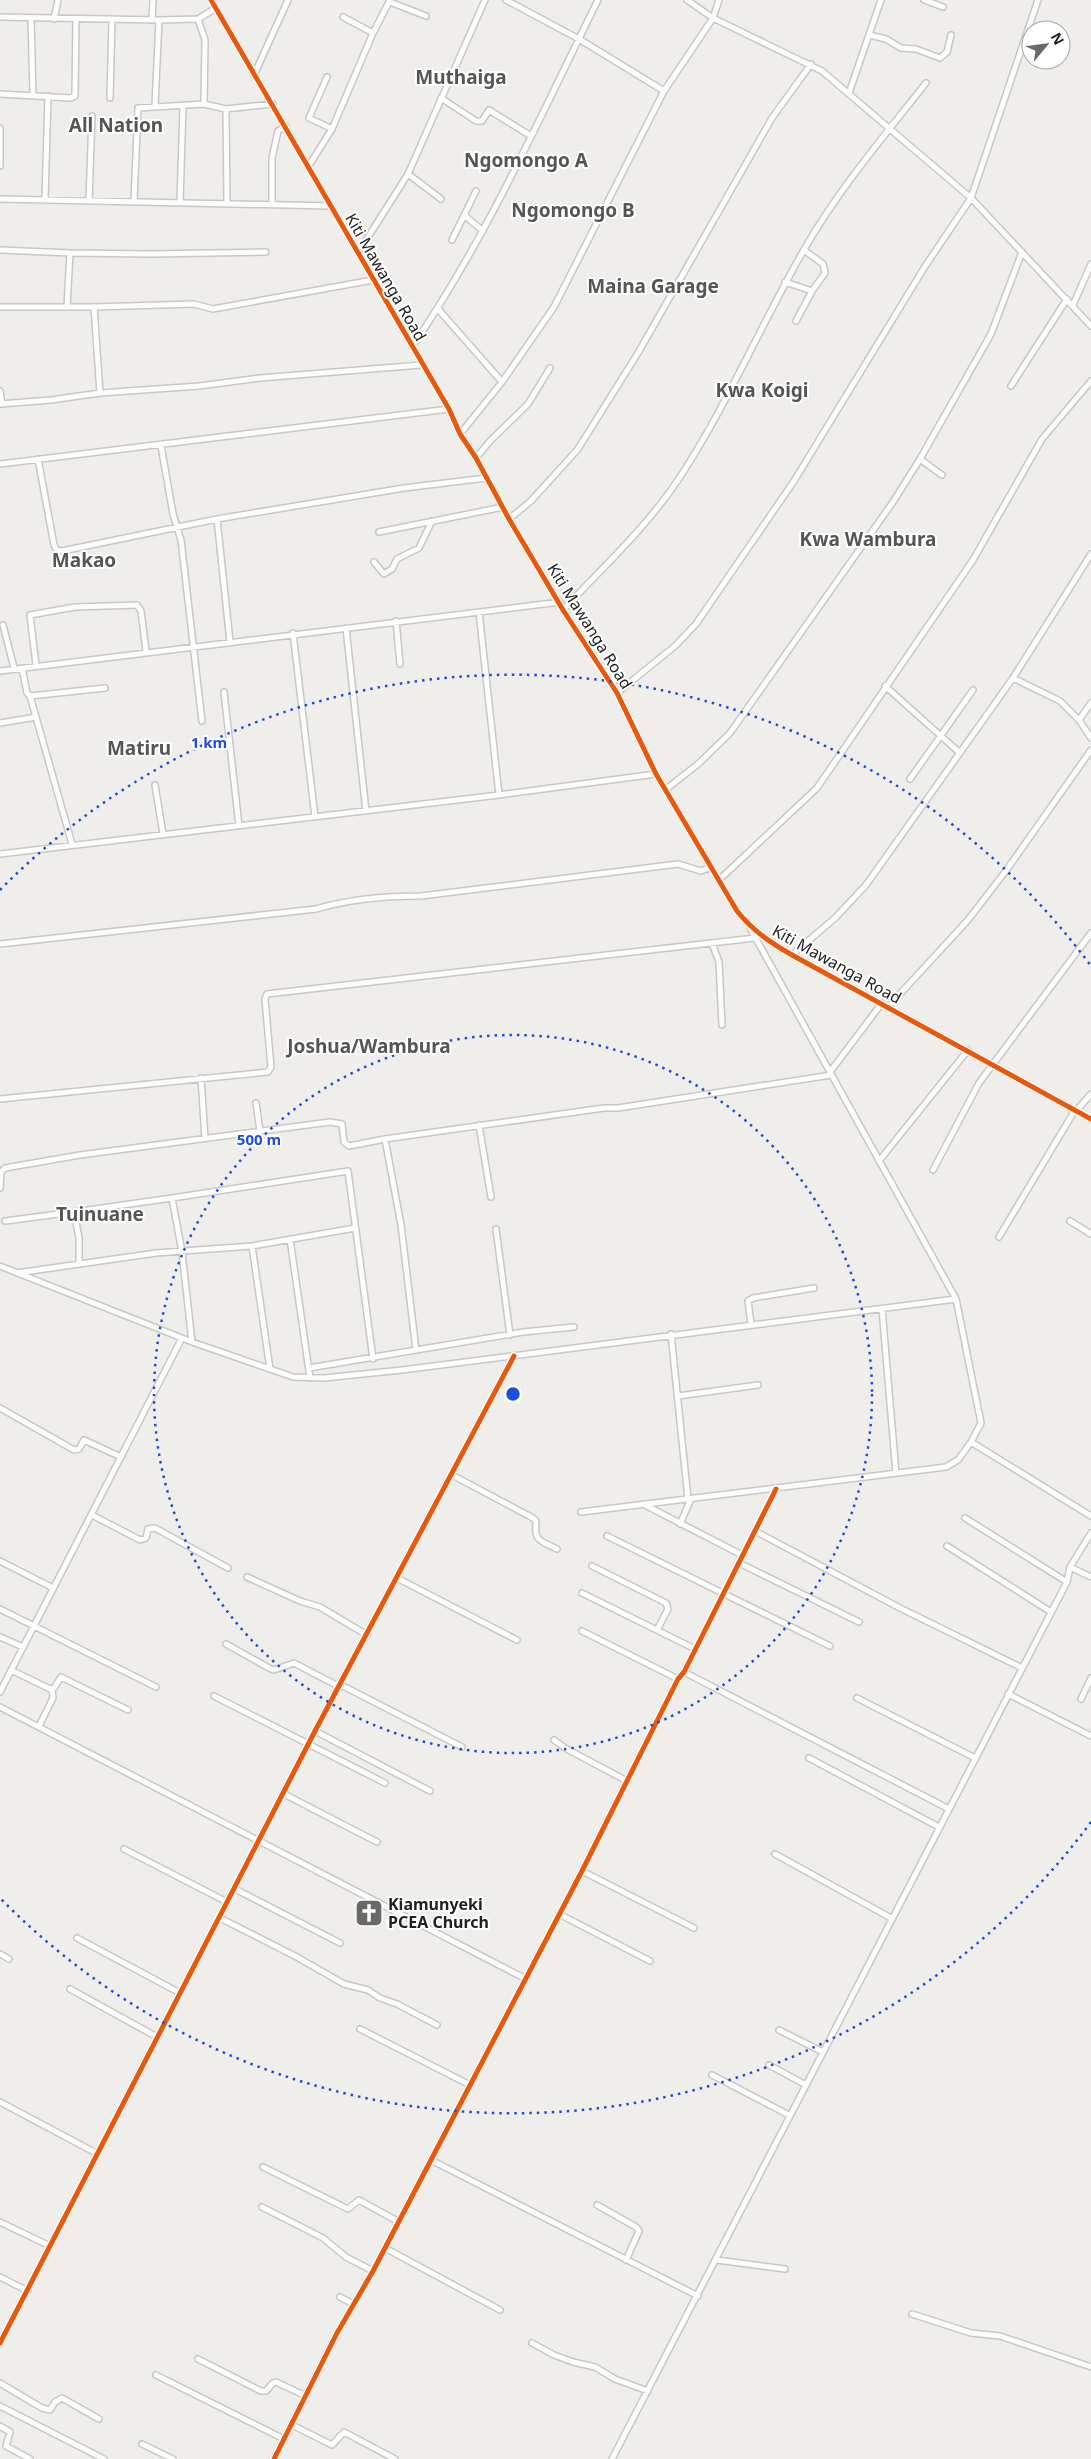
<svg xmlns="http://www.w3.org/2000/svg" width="1091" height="2459" viewBox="0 0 1091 2459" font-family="'Noto Sans',sans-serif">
	<rect width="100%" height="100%" fill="#f0eeeb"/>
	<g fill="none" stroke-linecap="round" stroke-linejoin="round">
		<defs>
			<path id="street" d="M211,0L449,409L460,434L476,458L509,519L563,610L617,693L656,774L737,911C753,931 771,943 792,955L1091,1119
				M687,0L713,18L822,71L971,198L1091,326
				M924,0L943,7
				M390,2L426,16
				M0,17L159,20
				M343,17L373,33
				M31,18L33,95
				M54,19L58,0
				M198,19L205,40L204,104
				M152,20L153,0
				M869,35L886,39L901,48L916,49L940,58L947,52L951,35
				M254,75L288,0
				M327,77L309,118L332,129
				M664,91L713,18L719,0
				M849,93L881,0
				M0,94L71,98L75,96L76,19
				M110,98L112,20
				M441,98L476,121H482L489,110L531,136
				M155,106L159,20L198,19L216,8
				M0,128V166
				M308,167L332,129L373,33L390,0
				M408,174L441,199
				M0,199L331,206
				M45,200L48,96
				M89,201L92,116
				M134,201L138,108L204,104L226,109
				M180,202L183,106
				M227,204L226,109L273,104
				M272,204V158L278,131L286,126
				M464,215L483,231
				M452,240L476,191
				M0,250L70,253L67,307
				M70,253L151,254L266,252
				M358,253L408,174L485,0
				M785,282L812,291
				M1073,305L1091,264
				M0,307H94L194,304L213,309L373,280
				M94,307L100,393
				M438,309L502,382
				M796,321L812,291L825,273L823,264L804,250
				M412,347C486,239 540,117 598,0
				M1011,386L1067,299
				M0,391L2,404
				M0,404L51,400L100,393L199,386L260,378L421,365
				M460,434L502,382L554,307L664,91L579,39L506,0
				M161,446L173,514L181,540L202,721
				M476,458L490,441L528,404L550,368
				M38,459L54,545L56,549L62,551L217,519L404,488L486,478
				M0,464L449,409
				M942,475L920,459L991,334L1022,252
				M217,519L230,642
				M509,519L531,501L578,449L638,353L772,118L811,64
				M379,532L503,507
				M374,562L384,574L392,569L397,559L419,548L432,521
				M563,610C602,568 646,528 678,480C727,406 761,324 805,248C839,189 884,136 926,83
				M479,612L499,795
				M396,621L400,664
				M3,625L14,668
				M346,628L366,811
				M293,633L315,817
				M36,665L30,615L75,607L137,605L141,611L146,651
				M22,668L27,693L30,696L105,688
				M0,671L560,602
				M1013,678L1060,701L1079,720
				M885,686L960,753
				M224,692L239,826
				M617,693L675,646L696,624L794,481L924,268L971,198L1038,0
				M30,696L72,844
				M1091,703L1079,720L1091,738
				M0,723L36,717
				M910,779L973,690
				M155,785L163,834
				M665,790L698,764L730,733L893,502L920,459
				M0,854L499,795L656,774
				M719,880L817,788L973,560L1042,439L1091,381
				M712,943L719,962L722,1025
				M0,944L316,909C350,899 386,896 421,896L678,864L701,871L711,867
				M792,955L836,917L866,885L1013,678L1091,554
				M888,1007L968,920L1008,868L1091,750
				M830,1072L882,1003
				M201,1078L205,1138
				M0,1099L268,1072L271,1067L265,999L267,994L755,938
				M256,1103L260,1131
				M1077,1110L1091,1094
				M479,1125L491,1197
				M385,1139L401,1225L416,1350
				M879,1161L968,1050
				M933,1170L979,1083L1091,933
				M0,1188L1,1172L5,1168L80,1155L330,1122L342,1124L344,1142L349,1146L385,1139L604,1108H618L831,1075
				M172,1198L348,1171L373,1359
				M5,1221L74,1212
				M1070,1221L1091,1234
				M496,1229L510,1335
				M999,1237L1075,1110
				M290,1239L310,1378
				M252,1246L270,1369
				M79,1263V1238L74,1212L172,1198L182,1252L192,1342
				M0,1266L192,1342L293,1377L324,1378L402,1370L956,1299
				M17,1273L156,1253L252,1246L355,1228
				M882,1309L896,1473
				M751,1324L748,1301L753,1298L814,1288
				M671,1334L688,1499
				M309,1368L523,1332L574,1327
				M678,1396L758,1385
				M0,1408L74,1450L79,1449L84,1440L121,1457
				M971,1442L1091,1516
				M452,1475L533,1518L536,1521C534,1542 540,1540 557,1549
				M643,1504L742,1555
				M581,1512L946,1467L958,1460L971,1442L981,1423L956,1299L750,928
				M92,1515L140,1540L146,1538L148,1529L155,1528L228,1568
				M965,1518L1067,1582
				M680,1524L691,1499
				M755,1531L900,1608L1022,1668
				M607,1536L830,1646
				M947,1546L1051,1612
				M0,1561L53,1588
				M739,1563L859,1622
				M592,1566L666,1603L668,1609L657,1630
				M1070,1567L1091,1577
				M247,1577L300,1601L320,1607L367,1635
				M397,1578L517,1640
				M582,1593L695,1649
				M0,1609L156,1687
				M582,1631L678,1679
				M0,1637L23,1647
				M226,1644L269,1668L274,1670L294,1663L340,1687
				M11,1670L50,1689L54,1688L61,1677L65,1679L128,1710
				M684,1672L949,1809
				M341,1685L462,1747
				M0,1692L182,1338
				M1008,1694L1091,1736
				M214,1696L385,1783
				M857,1698L975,1758
				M1081,1699L1091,1678
				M0,1707L526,1979
				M39,1726L53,1698L52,1689
				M315,1731L430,1791
				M554,1740L565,1748L627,1781
				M809,1758L939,1827
				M284,1794L377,1842
				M124,1849L227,1902
				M775,1854L891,1918
				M582,1871L694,1928
				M235,1889L340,1943
				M559,1914L650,1961
				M220,1918L295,1956L344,1984L368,1990L380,1998L397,2004L437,2025
				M77,1938L180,1993
				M0,1954L9,1959
				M70,1989L157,2037
				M360,2029L470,2085
				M779,2030L823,2052
				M769,2065L806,2085
				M712,2075L789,2115
				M0,2102L96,2153
				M431,2160L698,2296
				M263,2167L348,2209L359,2200L399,2222
				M597,2205L636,2227L639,2231L626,2260
				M262,2207L323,2238L346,2257L373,2271
				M0,2222L50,2246
				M385,2248L500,2310
				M717,2260L785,2269
				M0,2277L28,2291
				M340,2297L353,2304
				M912,2314L971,2333L1000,2336L1091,2367
				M0,2343L315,1731L514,1356
				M532,2343L554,2355L573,2362L595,2367L615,2379L648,2391
				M198,2359L261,2391H266L273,2383L276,2382L306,2396
				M156,2375L284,2439
				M0,2383L42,2408L50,2410L55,2402L62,2398L99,2419
				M0,2406L104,2459
				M292,2425L332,2445L344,2432L395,2459
				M0,2426L10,2432L6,2446L30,2459
				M142,2444L173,2459
				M274,2459L337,2333L373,2271L582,1871L678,1679L684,1672L776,1489
				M612,2459L1067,1582L1070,1567L1091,1533"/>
		</defs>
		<use href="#street" stroke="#c9c8c7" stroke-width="8"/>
		<use href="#street" stroke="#fdfcfc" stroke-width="5"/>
		<defs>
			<path id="cycleway" d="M211,0L449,409L460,434L476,458L509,519L563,610L617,693L656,774L737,911C753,931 771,943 792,955L1091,1119
				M0,2343L315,1731L514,1356
				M274,2459L337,2333L373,2271L582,1871L678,1679L684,1672L776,1489"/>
		</defs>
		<use href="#cycleway" stroke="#fff" stroke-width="8"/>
		<use href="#cycleway" stroke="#e8590c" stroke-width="5"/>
	</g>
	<g fill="none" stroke="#1d4ed8" stroke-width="2.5" stroke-dasharray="2.5 5">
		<circle cx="513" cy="1394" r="359"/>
		<path d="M1091 1822A719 719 0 0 1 0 1898M0 890A719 719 0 0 1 1091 966"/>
	</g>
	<defs>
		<symbol id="church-square" viewBox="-11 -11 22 22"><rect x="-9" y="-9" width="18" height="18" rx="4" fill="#6a6968" stroke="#fff"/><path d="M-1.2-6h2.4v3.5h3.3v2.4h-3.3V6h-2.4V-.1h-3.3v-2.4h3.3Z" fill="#fff"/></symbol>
	</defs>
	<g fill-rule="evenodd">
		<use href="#church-square" x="353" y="1897" width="32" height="32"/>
	</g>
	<g text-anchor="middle" stroke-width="4" stroke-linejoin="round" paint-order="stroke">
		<g font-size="16" fill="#222" stroke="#fff">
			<text transform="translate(386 277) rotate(60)" y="6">Kiti Mawanga Road</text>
			<text transform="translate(590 626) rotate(58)" y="6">Kiti Mawanga Road</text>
			<text transform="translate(837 964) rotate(29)" y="6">Kiti Mawanga Road</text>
		</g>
		<g font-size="16" font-weight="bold" fill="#222" stroke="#fff" text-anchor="start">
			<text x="388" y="1910">Kiamunyeki<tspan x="388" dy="18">PCEA Church</tspan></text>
		</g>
		<g font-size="19" font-weight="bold" fill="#555" stroke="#fff">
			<text x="461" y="84">Muthaiga</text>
			<text x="116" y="132">All Nation</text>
			<text x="526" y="167">Ngomongo A</text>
			<text x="573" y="217">Ngomongo B</text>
			<text x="653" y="293">Maina Garage</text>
			<text x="762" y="397">Kwa Koigi</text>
			<text x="868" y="546">Kwa Wambura</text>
			<text x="84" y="567">Makao</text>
			<text x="139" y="755">Matiru</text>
			<text x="369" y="1053">Joshua/Wambura</text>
			<text x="100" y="1221">Tuinuane</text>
		</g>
	</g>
	<circle cx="513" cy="1394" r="8" fill="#1d4ed8" stroke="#fff" stroke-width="2.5"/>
	<g font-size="15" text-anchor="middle" font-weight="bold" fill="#1d4ed8" stroke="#fff" stroke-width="4" stroke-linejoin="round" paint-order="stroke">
		<text x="209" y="748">1 km</text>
		<text x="259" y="1145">500 m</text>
	</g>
	<g transform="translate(1046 45) rotate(61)"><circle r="24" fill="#ffffff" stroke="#a7a7a7"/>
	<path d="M0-4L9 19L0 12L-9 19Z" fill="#6a6968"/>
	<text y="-8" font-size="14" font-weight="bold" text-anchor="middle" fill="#222222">N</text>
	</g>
</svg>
